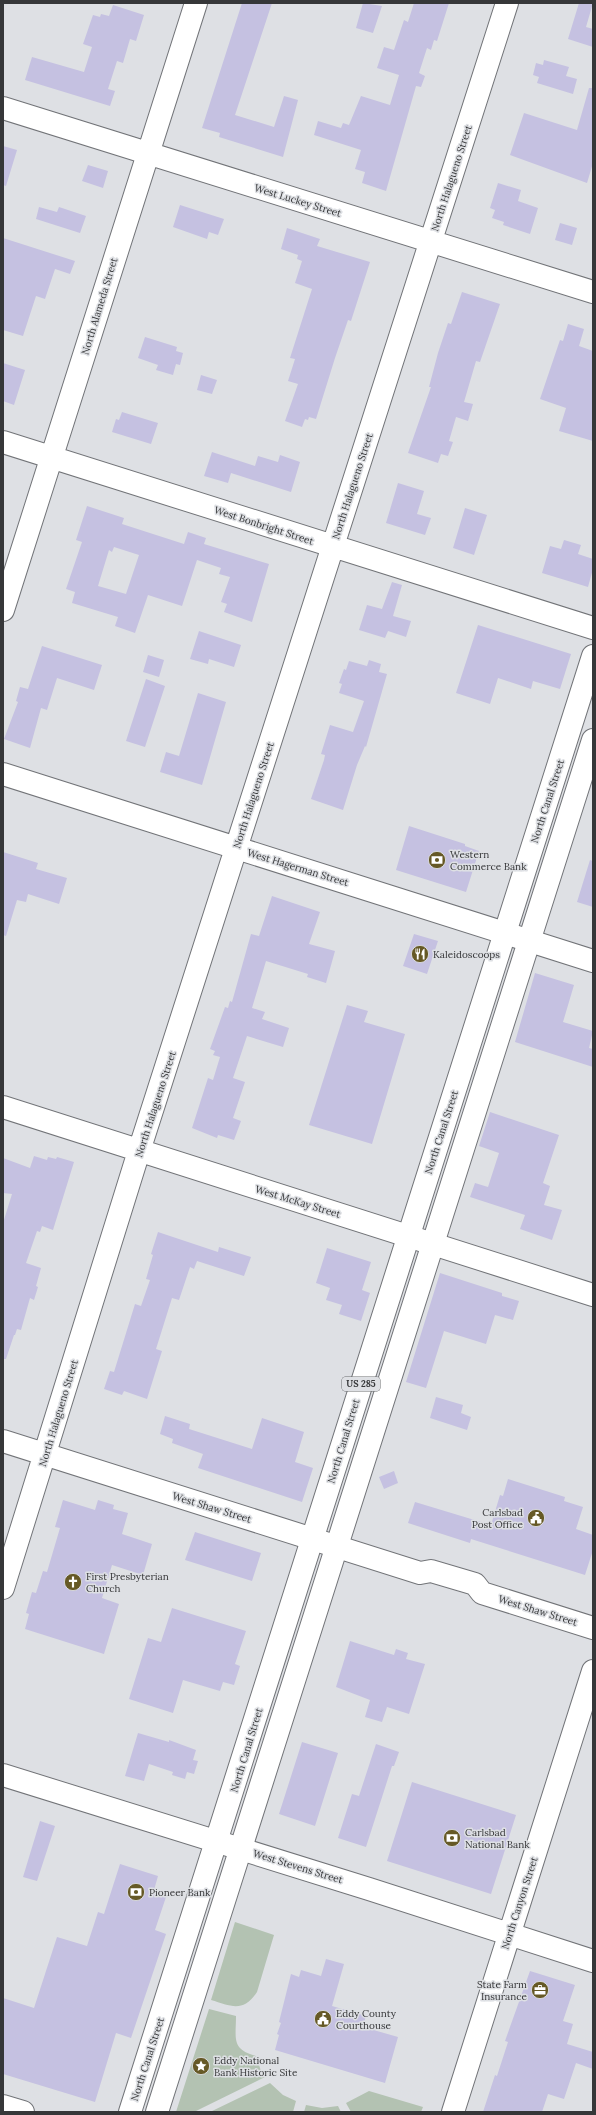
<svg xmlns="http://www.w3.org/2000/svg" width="596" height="2115" viewBox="0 0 596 2115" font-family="Lora,serif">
	<rect width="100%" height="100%" fill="#dee0e4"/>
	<path fill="#b3c2b2" d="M235,1922L274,1935L257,1992C243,2013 231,2006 211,2000Z
		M209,2009L236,2016C236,2039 231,2049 256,2056L261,2071L265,2077L194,2112H176Z
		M270,2083L283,2095L296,2101L293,2112H210Z
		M369,2091L423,2107L421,2112H351L346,2103Z
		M306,2105L322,2108L338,2106L341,2112H304Z"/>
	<path fill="#c5c1e1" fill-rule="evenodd" d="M242,3H272L235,115L274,127L284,96L298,100L283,157L219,137L220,133L202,128Z
		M363,3L382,6L373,33L356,28Z
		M414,3H449L437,41L434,40L431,50L427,48L419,73L425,76L421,87L416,86L386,191L362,183L365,172L355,169L361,150L314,135L318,121L341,128L343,123L349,125L361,96L390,105L399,75L377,68L384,47L394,50L404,20L408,22Z
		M579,3H593L586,27L593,29V47L568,39Z
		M113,5L144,15L136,41L130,39L123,63L117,61L108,89L115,91L110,106L25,80L32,57L84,72L92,47L83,44L93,15L100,17L101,14L109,16Z
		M544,60L569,67L566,76L577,79L573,94L537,83L539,77L533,75L536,63L543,65Z
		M589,88H593V163L587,183L510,155L524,113L577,130Z
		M3,146L17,150L6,186L3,185Z
		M88,165L108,171L103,188L82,181Z
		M498,183L521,190L518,201L538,208L530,234L503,225L504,222L492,218L495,210L490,208Z
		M180,205L224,219L218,235L209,232L207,239L173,227Z
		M39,207L57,212L59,207L86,216L80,233L36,219Z
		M560,223L577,228L572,245L555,240Z
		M287,228L320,239L317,246L370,262L351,321L348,320L335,358L316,419L309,417L308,420L305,419L302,427L285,421L298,384L288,381L295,359L290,358L312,289L295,283L302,261L297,259L298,255L281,249Z
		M3,238L75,261L70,274L55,269L45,299L36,296L23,336L3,330Z
		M462,292L500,304L480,362L476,361L464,402L473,404L468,421L456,417L449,441L453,442L448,456L441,454L438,463L408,453L431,387H429L438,353L448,323L451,324Z
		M568,324L584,329L579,346L593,351V441L559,431L566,408L540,399L560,340L563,341Z
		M145,337L177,347L176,351L183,353L180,365L176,364L173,375L156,370L158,365L138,358Z
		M3,363L25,370L14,405L3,401Z
		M201,375L217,380L212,394L197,390Z
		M122,412L158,423L151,444L112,432L116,419L119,420Z
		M212,452L255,466L258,456L278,462L280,455L300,462L291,492L231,473L228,483L204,476Z
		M398,483L424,491L417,514L431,518L425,535L386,523Z
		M87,506L124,518L122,524L184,544L188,532L206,538L204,544L269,564L252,622L224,612L227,604L221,602L230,577L219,574L221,568L197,560L182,606L148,595L135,633L115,626L118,617L72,603L75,592L66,589L82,542L76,540ZM114,547L139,555L126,594L98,586L109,550L112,552Z
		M465,508L487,515L474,555L453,548Z
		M564,540L581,545L578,554L593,559V569L588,587L542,573L550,546L561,549Z
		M392,582L402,585L393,616L411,621L406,637L388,631L385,638L359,630L367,605L382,609Z
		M478,625L571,654L560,689L533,681L531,689L498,678L490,704L456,693Z
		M199,631L241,645L234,667L209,659L208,664L190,659Z
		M42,646L102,665L94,690L57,678L47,710L41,708L30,748L4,739L18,702L16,701L20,687L28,689Z
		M148,655L164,660L159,677L143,672Z
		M369,660L381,664L379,672L387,674L366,747L365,746L357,765L343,810L311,799L324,760L325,755L321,754L330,725L353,732L364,701L339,693L342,684L339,683L344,669L346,670L349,661L367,666Z
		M146,679L165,686L145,747L126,741Z
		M198,693L226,702L202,785L160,772L166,752L179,756Z
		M409,826L465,844V846L479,851L466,892L396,870Z
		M3,852L38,863L36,869L67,878L59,904L28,894L26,902L17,900L6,936L3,935Z
		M590,860L593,861V907L577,902Z
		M272,896L320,912L309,944L335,951L326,983L307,977L308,974L266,961L252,1008L265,1012L262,1019L289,1028L283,1047L247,1036L233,1078L245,1082L233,1118L241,1121L234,1140L218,1135L217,1138L192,1128L208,1078L213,1080L220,1057L213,1055L215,1051L210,1049L225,1007L228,1008L230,1001L232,1002L251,934L259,936Z
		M414,934L438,941L427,974L403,966Z
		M535,973L574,985L563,1022L593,1031L589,1048L593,1049V1067L515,1042Z
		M347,1005L368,1011L364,1022L405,1034L372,1144L309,1125Z
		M490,1112L559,1135L543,1183L550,1186L544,1205L562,1210L552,1240L520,1229L525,1215L470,1197L475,1183L488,1187L499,1153L479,1146Z
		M34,1156L47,1160L48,1157L56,1159L57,1157L74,1162L53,1230L42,1226L40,1232L37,1231L26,1263L41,1268L36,1286L38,1287L34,1300L30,1298L21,1330L17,1329L15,1335H14L6,1359H3V1223L12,1194L3,1193V1158L30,1168Z
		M158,1232L218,1252L219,1247L251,1257L244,1276L197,1261L194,1269L190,1267L179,1300L172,1298L156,1349L162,1351L147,1399L124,1391L122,1395L104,1389L110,1371L114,1372L135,1304L141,1306L150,1280L146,1279L153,1255L151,1254Z
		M327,1248L371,1262L362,1290L370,1293L361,1321L339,1314L342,1305L326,1300L330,1288L316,1283Z
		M440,1273L502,1293V1296L519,1301L513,1320L495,1315L486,1344L444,1331L426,1388L406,1382Z
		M436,1397L463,1405L461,1413L471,1417L467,1430L430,1418Z
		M165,1416L190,1424L189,1429L252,1449L262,1418L304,1432L295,1462L313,1468L302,1502L198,1468L203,1454L172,1443L173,1439L160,1434Z
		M394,1471L398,1483L384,1489L379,1477Z
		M508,1479L565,1497L564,1501L583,1507L576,1529L593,1535V1550L585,1575L471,1539L470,1543L408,1523L415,1502L491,1525L500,1495L503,1496Z
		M63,1500L95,1510L98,1500L114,1505L113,1509L128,1513L122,1534L152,1544L143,1575L112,1565L102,1598L119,1604L104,1654L25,1629L29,1614L26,1613L32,1592L36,1593L43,1571L47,1572L60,1528L55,1527Z
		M195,1532L261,1553L252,1581L185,1560Z
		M172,1608L246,1631L235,1664L240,1666L234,1685L223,1682L220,1691L183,1680L173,1713L129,1699L148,1638L161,1642Z
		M350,1641L394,1655L396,1649L408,1653L406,1659L425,1664L409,1714L387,1707L382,1722L365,1717L370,1700L336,1687Z
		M138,1733L169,1742V1740L196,1750L193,1760L198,1761L194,1774L187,1772L185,1779L172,1775L173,1772L149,1764L144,1781L125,1776Z
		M302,1742L338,1753L315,1826L279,1814Z
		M376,1744L399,1752L394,1766H392L366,1847L338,1838L352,1794L359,1796Z
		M412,1782L516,1815L491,1894L387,1861Z
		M40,1821L55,1826L37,1881L23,1877Z
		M120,1864L158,1876L154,1890L167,1894L155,1930L166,1934L131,2038L116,2033L95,2102L3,2074V1998L34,2008L57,1937L87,1946L98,1912L104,1914Z
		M326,1959L344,1964L332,2006L366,2016L363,2027L398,2037L385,2083L275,2050L279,2035L277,2034L281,2023L279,2022L291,1974L299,1977L301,1970L321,1976Z
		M530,1971L575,1985L563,2021L573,2024L567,2044L593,2052V2069L576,2063L564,2099L548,2094L542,2112H483L495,2075L497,2076L508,2042L505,2041Z"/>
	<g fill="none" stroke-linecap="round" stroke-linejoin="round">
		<defs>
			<path id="minor" d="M3,108L593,292
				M3,442L593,628
				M3,610L196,3
				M3,774L593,961
				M3,1107L593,1295
				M3,1441L420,1573L431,1571L475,1584L482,1593L593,1628
				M3,1588L139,1151L507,3
				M3,1775L369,1889L593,1961
				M3,2106L23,2112
				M453,2112L593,1671"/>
			<path id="highway" d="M130,2112L593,656
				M157,2112L593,740"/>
		</defs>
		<use href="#minor" stroke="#727478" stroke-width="24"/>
		<use href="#highway" stroke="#727478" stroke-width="24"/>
		<use href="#minor" stroke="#fff" stroke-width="22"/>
		<use href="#highway" stroke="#fff" stroke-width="22"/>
	</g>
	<defs>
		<symbol id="bank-disc" viewBox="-11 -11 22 22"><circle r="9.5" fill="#665926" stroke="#dee0e4"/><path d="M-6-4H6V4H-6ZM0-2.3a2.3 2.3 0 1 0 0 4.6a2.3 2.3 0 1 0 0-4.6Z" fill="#fff"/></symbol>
		<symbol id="restaurant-disc" viewBox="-11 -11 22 22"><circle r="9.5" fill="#665926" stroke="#dee0e4"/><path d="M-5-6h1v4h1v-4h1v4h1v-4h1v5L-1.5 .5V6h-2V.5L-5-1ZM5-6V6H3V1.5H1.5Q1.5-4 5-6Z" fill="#fff"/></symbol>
		<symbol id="civic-disc" viewBox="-11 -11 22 22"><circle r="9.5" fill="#665926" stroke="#dee0e4"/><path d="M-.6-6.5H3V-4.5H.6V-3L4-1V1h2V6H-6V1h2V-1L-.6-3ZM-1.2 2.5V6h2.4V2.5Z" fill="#fff"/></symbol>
		<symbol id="church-disc" viewBox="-11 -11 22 22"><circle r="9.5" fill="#665926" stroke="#dee0e4"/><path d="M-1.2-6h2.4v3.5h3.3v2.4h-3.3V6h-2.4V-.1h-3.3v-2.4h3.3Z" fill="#fff"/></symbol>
		<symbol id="office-disc" viewBox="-11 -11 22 22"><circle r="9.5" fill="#665926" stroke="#dee0e4"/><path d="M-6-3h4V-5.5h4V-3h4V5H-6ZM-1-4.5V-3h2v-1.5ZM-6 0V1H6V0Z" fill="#fff"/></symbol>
		<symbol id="sight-disc" viewBox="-11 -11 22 22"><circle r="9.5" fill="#665926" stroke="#dee0e4"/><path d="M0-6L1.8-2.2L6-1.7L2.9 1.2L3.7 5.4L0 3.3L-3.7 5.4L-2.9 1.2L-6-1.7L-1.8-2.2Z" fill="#fff"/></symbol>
	</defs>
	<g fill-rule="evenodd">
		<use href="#bank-disc" x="427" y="850" width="20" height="20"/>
		<use href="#restaurant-disc" x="410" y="944" width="20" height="20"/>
		<use href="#civic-disc" x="526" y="1508" width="20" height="20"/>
		<use href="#church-disc" x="63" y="1572" width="20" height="20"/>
		<use href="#bank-disc" x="442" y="1828" width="20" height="20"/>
		<use href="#bank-disc" x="126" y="1882" width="20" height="20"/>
		<use href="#office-disc" x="530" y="1980" width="20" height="20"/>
		<use href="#civic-disc" x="313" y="2009" width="20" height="20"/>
		<use href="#sight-disc" x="191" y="2056" width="20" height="20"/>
	</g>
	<g text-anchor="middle" stroke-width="3" stroke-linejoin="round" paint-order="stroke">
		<rect fill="#dee0e4" stroke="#686a6c" stroke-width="1" x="342" y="1377" width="38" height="14" rx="3"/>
		<g font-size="9" font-weight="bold" fill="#363739">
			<text x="361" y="1387">US 285</text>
		</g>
		<g font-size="10" fill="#363739" stroke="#dee0e4">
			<text transform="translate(451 178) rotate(-72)" y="4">North Halagueno Street</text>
			<text transform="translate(298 200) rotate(17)" y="4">West Luckey Street</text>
			<text transform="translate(99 306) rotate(-73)" y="4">North Alameda Street</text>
			<text transform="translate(352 486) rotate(-72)" y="4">North Halagueno Street</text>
			<text transform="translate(264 525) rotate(18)" y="4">West Bonbright Street</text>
			<text transform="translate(253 795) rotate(-72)" y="4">North Halagueno Street</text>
			<text transform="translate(547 801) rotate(-72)" y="4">North Canal Street</text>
			<text transform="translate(298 867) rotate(17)" y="4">West Hagerman Street</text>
			<text transform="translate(155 1104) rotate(-72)" y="4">North Halagueno Street</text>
			<text transform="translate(441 1132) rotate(-72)" y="4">North Canal Street</text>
			<text transform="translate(298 1201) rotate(17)" y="4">West McKay Street</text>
			<text transform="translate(58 1413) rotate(-73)" y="4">North Halagueno Street</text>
			<text transform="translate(343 1441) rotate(-73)" y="4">North Canal Street</text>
			<text transform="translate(212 1507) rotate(17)" y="4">West Shaw Street</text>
			<text transform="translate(538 1610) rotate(17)" y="4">West Shaw Street</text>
			<text transform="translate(246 1750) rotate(-73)" y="4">North Canal Street</text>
			<text transform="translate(298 1866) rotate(17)" y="4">West Stevens Street</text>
			<text transform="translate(519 1903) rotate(-72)" y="4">North Canyon Street</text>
			<text transform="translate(147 2059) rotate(-72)" y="4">North Canal Street</text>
		</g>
		<g font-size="10" fill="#363739" stroke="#dee0e4" text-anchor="start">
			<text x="450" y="858">Western<tspan x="450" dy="12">Commerce Bank</tspan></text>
			<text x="433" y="958">Kaleidoscoops</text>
			<text x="523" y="1516" text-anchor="end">Carlsbad<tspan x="523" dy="12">Post Office</tspan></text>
			<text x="86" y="1580">First Presbyterian<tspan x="86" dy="12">Church</tspan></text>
			<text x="465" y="1836">Carlsbad<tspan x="465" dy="12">National Bank</tspan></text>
			<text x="149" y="1896">Pioneer Bank</text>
			<text x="527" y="1988" text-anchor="end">State Farm<tspan x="527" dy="12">Insurance</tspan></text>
			<text x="336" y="2017">Eddy County<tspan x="336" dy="12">Courthouse</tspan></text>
			<text x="214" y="2064">Eddy National<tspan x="214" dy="12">Bank Historic Site</tspan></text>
		</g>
	</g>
	<rect width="596" height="2115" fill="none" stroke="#363739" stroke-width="8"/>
</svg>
